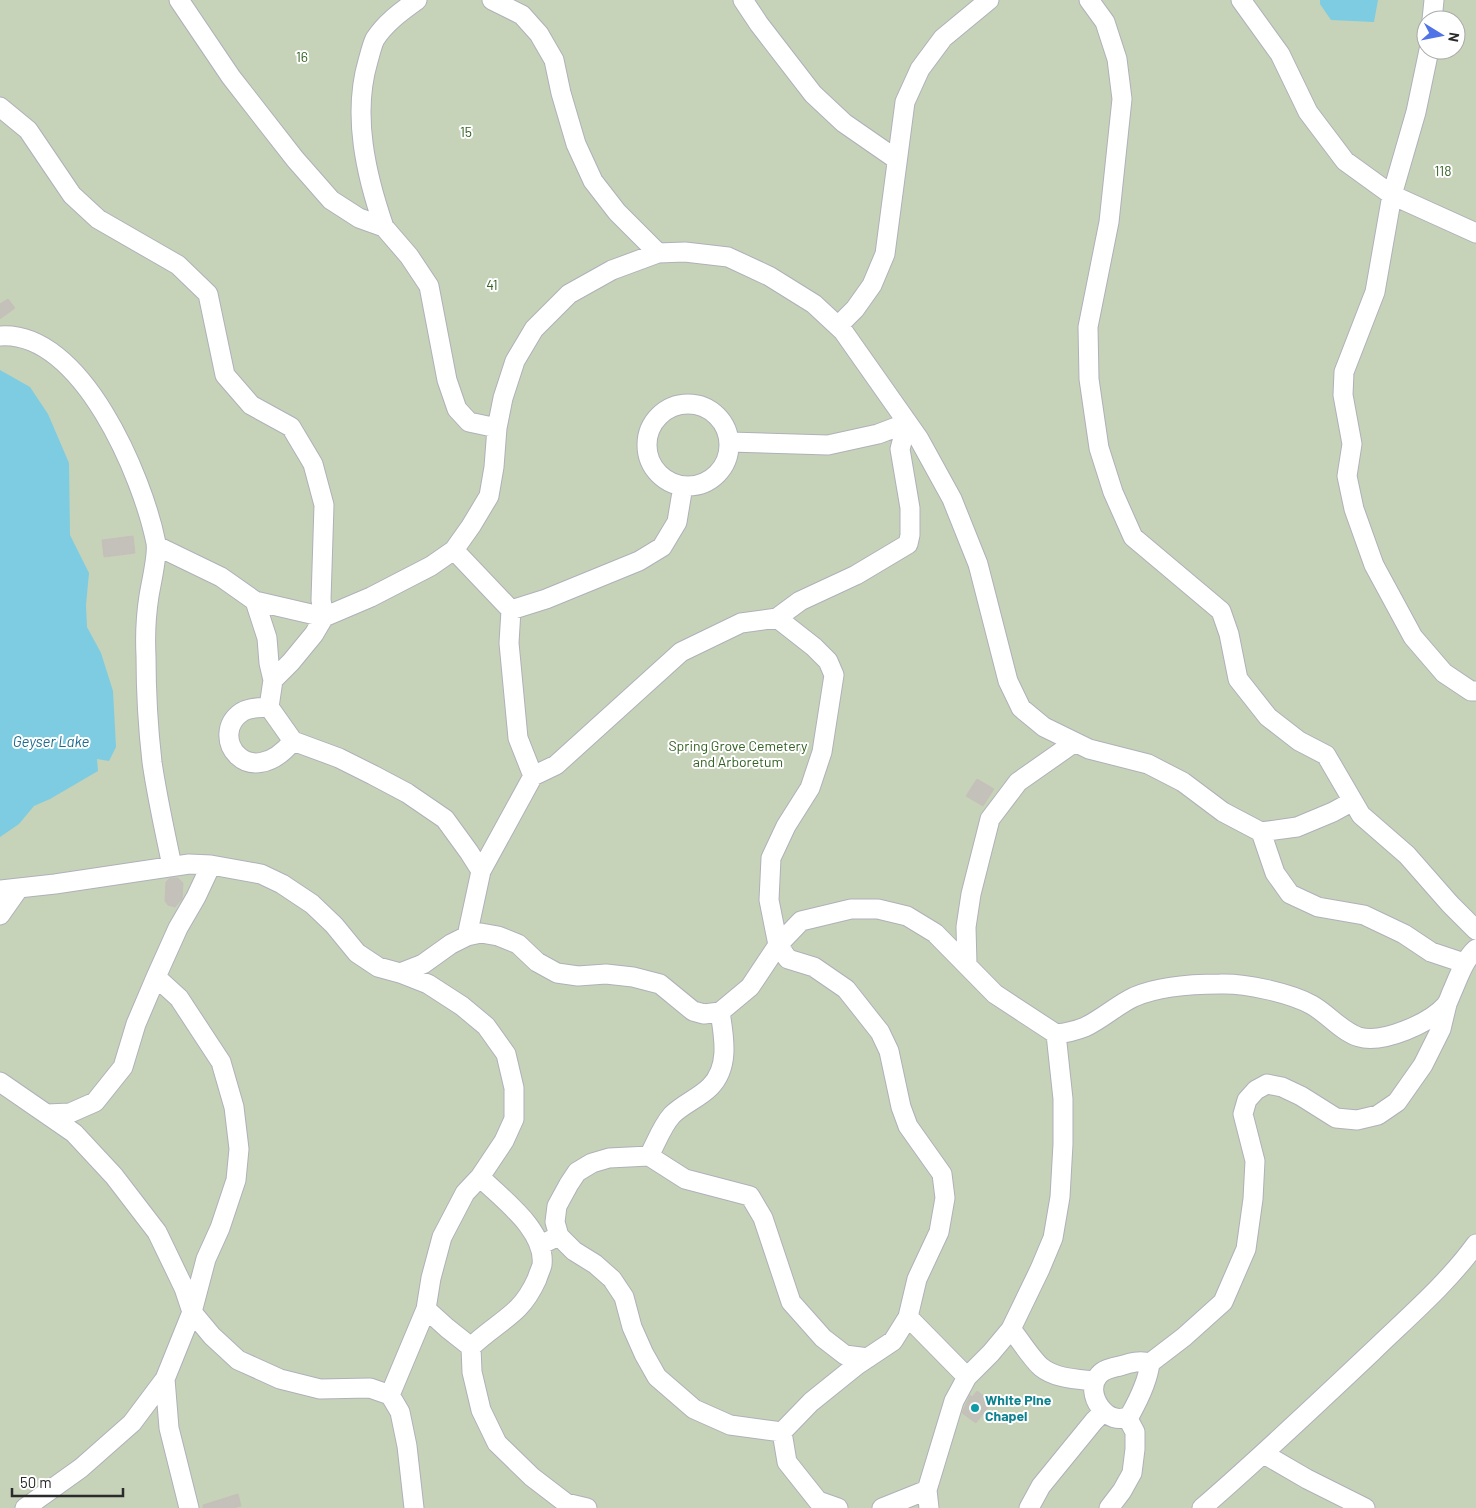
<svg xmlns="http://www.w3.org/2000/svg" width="1476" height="1508" viewBox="0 0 1476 1508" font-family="Barlow,sans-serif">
	<rect width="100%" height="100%" fill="#ebe5df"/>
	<path fill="#c6d3b8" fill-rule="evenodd" d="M0,0H1476V1508H0ZM1426,20H1456V50H1426Z"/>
	<path fill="#7dcce2" d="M1320,0H1378L1374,22L1331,20L1320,4Z
		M0,370L30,387L48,414L69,463L70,535L89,573L86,605L87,627L101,653L113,691L116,747L109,761L97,759L98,771L50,799L34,806L19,824L0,837Z"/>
	<path fill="#c4c0ba" stroke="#c6c1b8" d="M8,299L15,308L0,319V304Z
		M133,536L135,553L104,557L102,540Z
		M977,779L994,789L983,806L966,796Z
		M170,878H178L183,883L182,899L175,907L168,905L165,901L166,882Z
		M977,1391L992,1402L976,1423L962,1413L970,1395L972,1397Z
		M238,1494L241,1506L234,1508H203V1505Z"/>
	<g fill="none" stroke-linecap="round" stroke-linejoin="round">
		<defs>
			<path id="minor" d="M179,0L231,77L295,159L331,200L359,218L384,227L409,256L429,286L447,380L457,409L469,422L497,428
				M492,0L522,15L539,34L554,60L561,93L576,144L593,181L617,212L658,253
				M743,0L759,24L813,94L844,123L896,159
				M1089,0L1105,22L1117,59L1122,99L1109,222L1088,327L1089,379L1099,448L1113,492L1133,537L1221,611L1229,634L1238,679L1268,717L1299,741L1326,755L1361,815L1407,855L1450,904L1476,930
				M1241,0L1280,54L1308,112L1345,161L1392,195L1476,233
				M1432,20L1434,0
				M1429,50L1416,112L1392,195L1375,292L1344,372L1343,395L1352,444L1347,476L1354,509L1374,565L1413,637L1444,673L1471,691H1476
				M0,107L28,130L72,195L98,219L178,265L208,294L225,375L251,405L291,427L313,464L324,505L321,600L324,617L314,634L291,662L273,680L269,707L293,741L339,758L373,775L407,793L445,819L469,852L481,871
				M384,227C366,175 352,115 368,61C370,54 372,45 375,39C386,22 402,11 417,0
				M838,326L855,309L872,285L885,254L905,102L920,69L943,38L989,0
				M0,336C82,330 143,478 156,543C158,555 151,583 149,596C146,615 145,636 146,656C146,691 148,727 152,762C157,797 165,832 172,866
				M647 445a41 41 0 1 1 82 0a41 41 0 1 1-82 0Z
				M730,442L828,445L878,434L907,423
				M157,546L221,577L255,601L324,617L371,597L431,566L454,550L471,526L489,496L494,467L497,428L503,398L515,361L534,329L569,294L612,270L658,253L685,252L728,257L769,276L814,304L843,331L919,439L952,499L978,564L1008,681L1021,708L1044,727L1089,749L1148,764L1183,782L1223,812L1261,832L1297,827L1333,812L1353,801
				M454,550L511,610L509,643L518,738L533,776
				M255,601L267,638L269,663L273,680
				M511,610L546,599L639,561L662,547L677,522L683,486
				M777,618L814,647L828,661L834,675L822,752L810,788L786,826L771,858L769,900L778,945L788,959L814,967L846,989L880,1032L889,1051L901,1107L908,1126L942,1174L945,1198L939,1232L917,1279L908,1317L893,1341L857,1365L811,1402L782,1432
				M269,707C260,708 250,707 242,712C207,735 248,795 293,741
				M1261,832L1275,873L1290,894L1318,907L1364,915L1404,934L1431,952L1464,963
				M0,890L55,884L189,864L211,865L261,874L282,884L312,904L334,925L357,953L378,967L400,973L423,964L451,944L467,936L481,933L498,936L518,944L537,962L557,973L578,976L606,974L633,977L660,984L693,1011L704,1014L720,1012L750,987L778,945L801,921L851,909H878L907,916L935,933L995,994L1056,1034C1066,1033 1075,1031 1085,1027C1102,1019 1117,1005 1134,997C1159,986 1192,984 1220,984C1245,983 1290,993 1312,1005C1328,1014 1342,1032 1359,1037C1383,1044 1430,1023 1446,1005C1449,1001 1450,996 1452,992C1459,976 1464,960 1476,949
				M0,915L19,888
				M467,936L481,871L533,776L556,765L681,652L741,623L777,618L800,601L856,575L908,544L910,535V508L900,449L907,423
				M967,964L966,927L971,894L990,819L1018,782L1075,742
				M0,1082L74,1133L114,1176L157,1232L184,1288L192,1312L212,1336L238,1360L280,1379L320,1389L370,1388L390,1395L400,1412L407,1446L414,1508
				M47,1114L70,1113L95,1102L123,1067L136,1024L156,977L178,928L196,897L211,865
				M649,1156C656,1143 662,1126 672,1115C683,1104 699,1098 710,1087C730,1067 724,1037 720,1012
				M480,1177C502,1199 546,1230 542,1265C541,1269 538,1275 537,1279C532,1290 527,1299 518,1308C504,1322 486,1332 471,1347L472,1372L481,1410L497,1443L532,1477L566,1503L587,1508
				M559,1236L574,1251L595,1264L612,1279L624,1297L632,1327L644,1354L657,1377L694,1409L730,1425L782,1432
				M540,1245L559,1236L555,1222L557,1206L569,1184L577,1172L592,1163L609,1158L649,1156L685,1179L750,1196L763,1218L791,1302L823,1338L845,1355L868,1358
				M426,1309L447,1328L471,1347
				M908,1317L967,1377
				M1011,1329C1020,1340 1031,1358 1041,1367C1056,1379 1077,1379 1095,1381
				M1150,1363C1139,1360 1130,1363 1120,1366C1112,1368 1104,1369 1099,1375C1082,1393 1109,1430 1130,1415C1139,1399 1148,1380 1150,1363L1184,1337L1223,1302L1246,1249L1253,1199L1255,1161L1243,1114L1247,1100L1256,1090L1267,1084L1282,1087L1301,1096L1336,1118L1357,1120L1378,1115L1397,1102L1423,1065L1441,1029L1447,1004
				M165,1379L169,1428L189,1508
				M390,1395L426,1309L431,1278L442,1237L465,1193L480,1177L504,1141L514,1119V1088L506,1054L486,1026L462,1006L428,984L400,973
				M782,1432L787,1462L818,1501L838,1508
				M1264,1454L1307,1479L1365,1508
				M25,1508L81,1468L132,1423L165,1379L192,1312L206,1259L220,1228L236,1180L239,1149L234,1107L221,1062L179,998L156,977
				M882,1508L927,1490
				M929,1508L927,1490L954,1401L967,1377L991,1353L1011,1329L1040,1269L1053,1238L1060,1197L1063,1144V1099L1056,1034
				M1029,1508L1041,1486L1094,1421L1103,1412
				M1109,1508L1122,1491L1132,1473L1135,1449V1432L1127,1417
				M1202,1508C1261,1457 1317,1404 1373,1351C1408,1317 1447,1284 1476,1244"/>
		</defs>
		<use href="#minor" stroke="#afb1ba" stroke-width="21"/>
		<use href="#minor" stroke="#fff" stroke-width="19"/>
	</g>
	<circle fill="#0f9aa8" stroke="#fff" stroke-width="2" cx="975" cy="1408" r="5"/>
	<g text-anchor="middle" stroke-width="4" stroke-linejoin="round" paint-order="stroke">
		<g font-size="14" fill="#326122" stroke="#fff">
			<text x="302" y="62">16</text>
			<text x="466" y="137">15</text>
			<text x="1443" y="176">118</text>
			<text x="492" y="290">41</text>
			<text x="738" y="751">Spring Grove Cemetery<tspan x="738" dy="16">and Arboretum</tspan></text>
		</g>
		<g font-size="14" font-weight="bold" fill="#0d838f" stroke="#fff" text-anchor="start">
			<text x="985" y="1405">White Pine<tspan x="985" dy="16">Chapel</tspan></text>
		</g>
		<g font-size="15" font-style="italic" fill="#1c6c8e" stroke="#fff">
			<text x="51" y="747">Geyser Lake</text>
		</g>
	</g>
	<g transform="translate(1441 35) rotate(100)"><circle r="24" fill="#ffffff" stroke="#aaaaaa"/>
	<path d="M0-4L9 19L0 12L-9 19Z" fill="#5073e7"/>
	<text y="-8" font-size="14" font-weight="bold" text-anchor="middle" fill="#2b2b2b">N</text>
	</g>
	<path d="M12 1488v8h111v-8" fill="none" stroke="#2b2b2b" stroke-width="2.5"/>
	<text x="20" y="1488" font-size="15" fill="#2b2b2b" stroke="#ffffff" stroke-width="4" paint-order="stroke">50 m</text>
</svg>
